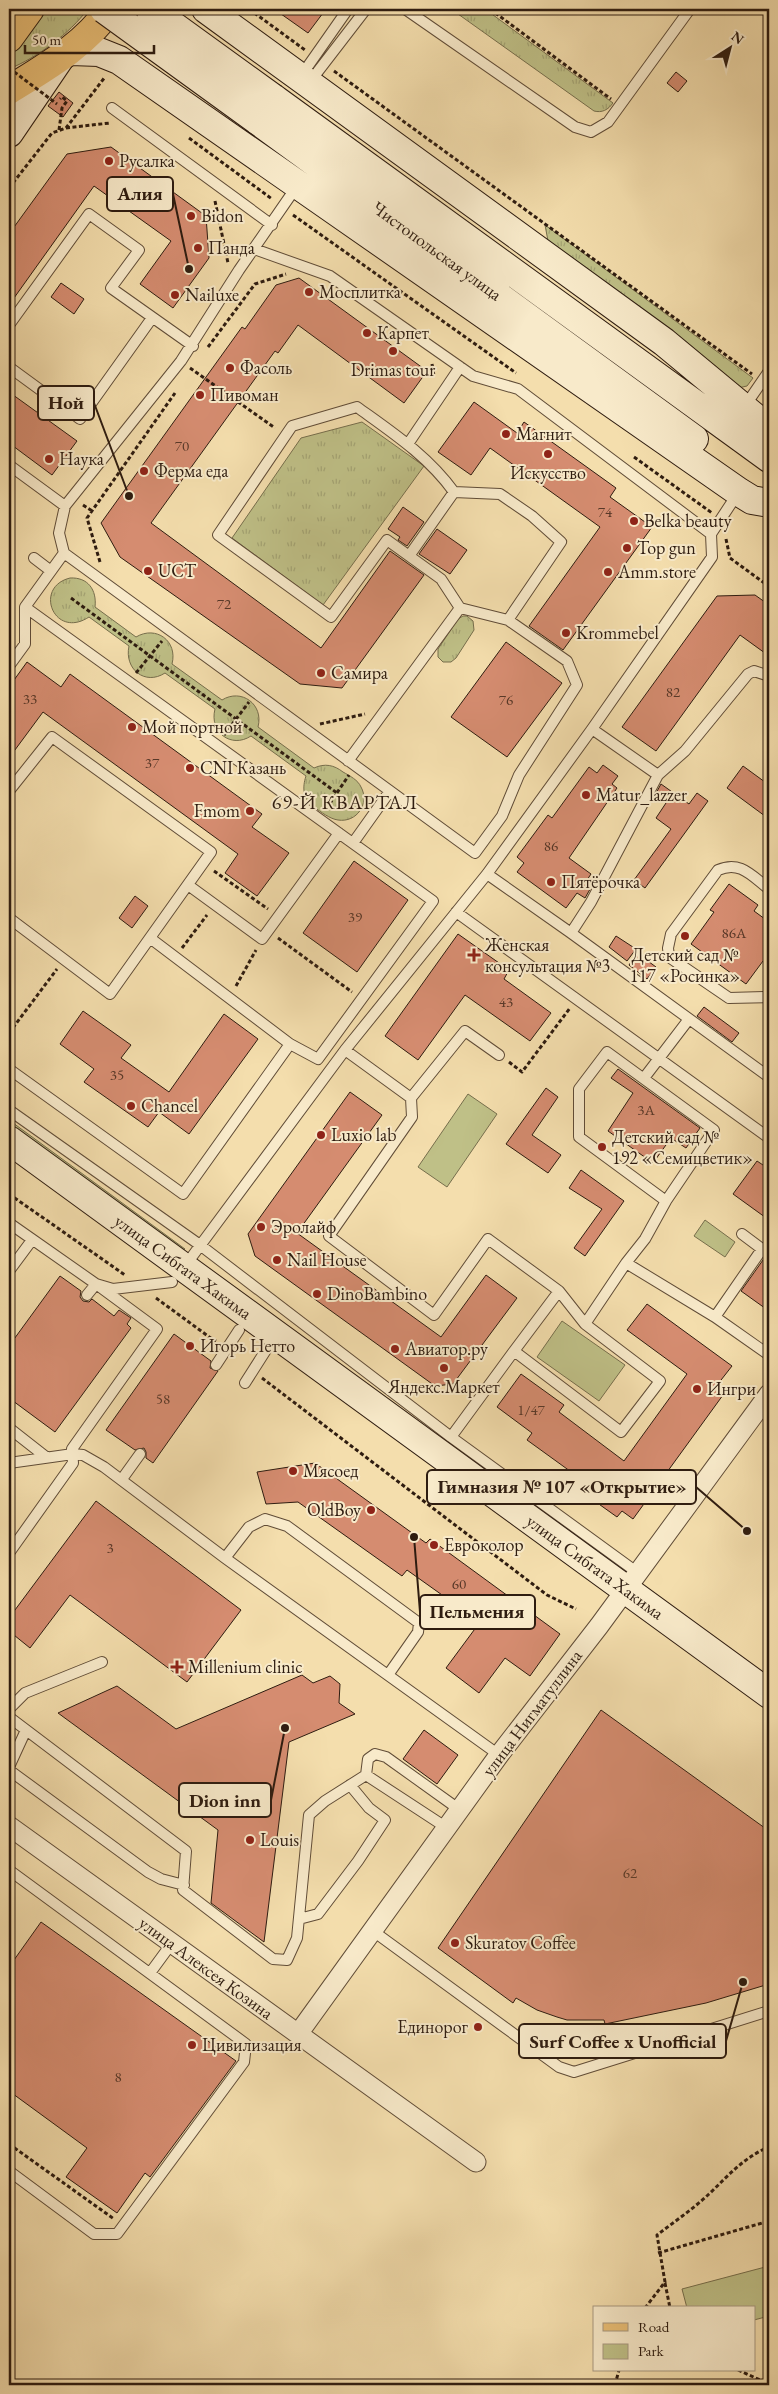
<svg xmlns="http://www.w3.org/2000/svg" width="778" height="2394" viewBox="0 0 778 2394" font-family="'EB Garamond',serif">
	<defs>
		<pattern id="grass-tufts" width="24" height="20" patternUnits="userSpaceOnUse" patternTransform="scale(1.25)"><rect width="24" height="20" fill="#bfc087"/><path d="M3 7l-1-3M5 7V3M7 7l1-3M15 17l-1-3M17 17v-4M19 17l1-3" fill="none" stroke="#a4a474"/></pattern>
	</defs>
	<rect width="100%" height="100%" fill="#f4dead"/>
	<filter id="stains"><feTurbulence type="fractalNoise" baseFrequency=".004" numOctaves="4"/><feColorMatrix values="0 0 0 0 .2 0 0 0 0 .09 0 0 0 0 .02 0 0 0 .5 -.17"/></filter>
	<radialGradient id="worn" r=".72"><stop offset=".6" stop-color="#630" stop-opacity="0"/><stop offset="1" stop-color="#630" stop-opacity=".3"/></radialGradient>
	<path fill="url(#grass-tufts)" stroke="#766e4c" d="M37,9H88C69,34 38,57 9,69V48Z
		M451,9H485L613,103C608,110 602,113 594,111Z
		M545,225L753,378L747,386L738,388L548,241Z
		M362,422L424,466L323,605L232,538L301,438Z
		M70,578C88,577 97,590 95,607L136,637C156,625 178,641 172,664L222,700C241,688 264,704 258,727L314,768C325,763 334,765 343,772C350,776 358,780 361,787C370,803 357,823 338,820C330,819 321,812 314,807C303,799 302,788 306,776L251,736C231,749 209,732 215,709L165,673C145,686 124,669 129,646L89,617C54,640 33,587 70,578Z
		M463,616H467L473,621L474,630L456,658L451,662H443L438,657V649L458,619Z
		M9,1120L185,1249L177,1251L9,1128Z"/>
	<path fill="#bfc087" stroke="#766e4c" d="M468,1094L497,1114L447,1187L418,1167Z
		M705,1220L735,1242L725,1257L694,1236Z
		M562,1321L625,1365L599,1401L537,1357Z
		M769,2266V2316L754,2320V2308H687L682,2289Z"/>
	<path fill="#d58c70" stroke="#2e1c10" d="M274,9H326L308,33Z
		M676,72L687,81L678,92L667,83Z
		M59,92L73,103L63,117L48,106Z
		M111,147L206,216L209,258L173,308L140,284L171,241L94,186L9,305V234L67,154Z
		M299,278L427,371L404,403L298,325L278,353L275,351L151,523L321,648L390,551L424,575L342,688L300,684L120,557L101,523L242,327L245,329L276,285Z
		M61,283L84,299L74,314L51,297Z
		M9,392L77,441L52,475L9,443Z
		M474,402L517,433L524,422L616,488L610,497L652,527L563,650L529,626L600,527L490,448L471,475L438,452Z
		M403,507L424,522L407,546L398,540L400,537L388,529Z
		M437,529L467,550L450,574L419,554Z
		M755,595L769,605V656L740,635L656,751L622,727L717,596Z
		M506,642L562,683L507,757L451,717Z
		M27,662L61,687L70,674L262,814L252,827L289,853L257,896L225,873L238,854L43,712L9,758V687Z
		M603,765L618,776L612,784L617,788L569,858L591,874L587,880L593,884L585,898L577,893L566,908L517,872L524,863L517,857L548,815L552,818L589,767L597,773Z
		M743,766L769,785V819L727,788Z
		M661,784L689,804L697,793L708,801L645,888L634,880L671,829L656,818L666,803L655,795Z
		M354,861L408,900L357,972L303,933Z
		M729,884L758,905L754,911L769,922V966L763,961L746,984L691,944L714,912L710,910Z
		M135,896L148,906L132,928L119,918Z
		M458,934L509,970L504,979L551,1013L530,1041L465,995L418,1060L385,1036Z
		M616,936L636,949L627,961L609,947Z
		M637,953L656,967L647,979L629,965Z
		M704,1007L739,1033L732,1042L697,1016Z
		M83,1011L131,1045L121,1058L169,1092L224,1014L258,1039L189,1134L159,1112L148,1127L84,1082L94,1069L60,1044Z
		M618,1069L700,1128L686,1148L671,1138L653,1163L608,1131L633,1093L611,1078Z
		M546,1088L558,1097L532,1135L561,1155L548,1173L506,1144Z
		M350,1092L382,1115L297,1233L441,1337L486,1275L517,1298L453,1384L435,1386L255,1256L248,1234Z
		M757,1161L769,1169V1220L733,1194Z
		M581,1170L624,1201L585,1256L574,1248L602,1209L569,1188Z
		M769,1247V1311L741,1291L768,1253Z
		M60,1276L81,1291L80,1297L83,1301L89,1302L92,1299L114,1316L119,1310L131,1318L127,1324L131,1328L55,1432L9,1398V1346Z
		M647,1304L732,1366L714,1389L723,1395L633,1519L622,1511L617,1517L568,1482L574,1474L527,1440L532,1433L497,1407L521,1374L564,1405L559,1412L624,1461L687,1374L627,1330Z
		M174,1334L211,1361L210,1368L218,1371L153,1463L146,1458V1452L144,1448L135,1450L106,1430Z
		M315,1463L426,1543L430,1539L560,1634L530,1676L505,1658L479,1693L446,1668L480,1622L407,1570L402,1576L298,1502L266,1504L257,1472Z
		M96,1501L241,1610L187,1682L70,1595L30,1648L9,1631V1618Z
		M302,1675L313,1683L330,1676L340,1684L339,1703L355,1714L289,1742L264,1942L211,1903L218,1830L58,1713L117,1686L176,1729Z
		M601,1710L769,1831V1984L706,2003L605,2024L604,2020H567L557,2017L537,2010L516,1998L513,2003L438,1948Z
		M424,1730L458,1755L437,1784L403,1759Z
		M41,1922L236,2061L150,2177L145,2173L117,2213L66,2177L87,2148L9,2091V1967Z"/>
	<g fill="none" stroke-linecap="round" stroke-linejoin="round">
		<defs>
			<path id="lane" d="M405,9L575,127L591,132L608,122L690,9
				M301,76L348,9
				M309,83L366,9
				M112,108L272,225
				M254,249L330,276L473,376L518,389L711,534
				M9,325L89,214L139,250L111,288L193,346
				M9,367L80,419L152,318
				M745,406L769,371
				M357,407C393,433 428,456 454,492L500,494L532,516L561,542L508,620L460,608L441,579L387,540L331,617L218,535L292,426Z
				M408,444L460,367
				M9,465L65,506
				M64,553L475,853L502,816L519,775L577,685L567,661L508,620
				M409,556L454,492
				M34,558L51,571
				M25,607L433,901L318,1059L290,1044L150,938
				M9,666L25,644V607L64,553L59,533L65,506L181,361L239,270L297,186
				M592,729L658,775
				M348,761L460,608
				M9,791L52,737L211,852L110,994L9,918
				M353,843L390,791
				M487,874L571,933L769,1077
				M188,885L262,939L339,833
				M769,889C752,876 740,860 718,870L671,934L668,948L669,957L729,998L769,997
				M456,912L769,1138
				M571,933L591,902L658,775L685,751L748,674L754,671L769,676
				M345,1050L411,1098L412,1117L329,1236L434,1315L488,1239L559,1291L514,1351L621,1432L660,1381L585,1324L626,1263L715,1317L769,1355
				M9,1069L183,1194L290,1044
				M644,1078L689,1019
				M411,1098L465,1031L499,1055
				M9,1110L200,1245L451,1437L638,1573
				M9,1223L96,1284L113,1289L172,1282
				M626,1263L645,1239L666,1201L714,1130L607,1052L579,1089V1137L666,1201
				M185,1266L345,1050L487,874L592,729L712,557L711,534L738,493
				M9,1271L32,1240
				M559,1291L585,1324
				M715,1317L762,1249L742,1234
				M216,1365L239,1330
				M245,1383L266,1350
				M9,1428L46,1457
				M451,1437L514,1351
				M9,1463L73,1454L83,1455L104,1467L225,1558L499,1755
				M122,1479L140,1454
				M9,1553L73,1463L72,1449L157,1329L96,1284L87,1295
				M225,1558L249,1527L265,1519L287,1526L419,1623L418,1632L388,1675
				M9,1709L25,1693L102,1662
				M9,1717L186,1851L183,1890L273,1959L287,1960L297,1938L309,1815L325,1801L366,1775
				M9,1767L26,1730
				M9,1770L148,1872L161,1879L184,1885
				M447,1828L366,1775L368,1759L375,1754L386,1757L460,1810
				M9,1870L246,2044L244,2062L117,2234H94L9,2171
				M299,1919L318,1914L358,1861L385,1820L369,1808L350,1785
				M373,1931L559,2067L574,2072L769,2011
				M150,1973L172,1943"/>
			<path id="street" d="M9,1826L476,2162
				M298,2034L499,1755L599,1626L769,1394"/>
			<path id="secondary" d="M206,9L664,342L769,429
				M71,51L99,52L119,60L739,492L752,500L769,503
				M273,98L769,458
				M257,120L694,439
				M9,133L60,58
				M9,1140L769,1694"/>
			<path id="primary" d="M9,38L30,9
				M9,90C46,67 84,46 110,9"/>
		</defs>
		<use href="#lane" stroke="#604c37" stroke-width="12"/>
		<use href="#street" stroke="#604c37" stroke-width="21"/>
		<use href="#secondary" stroke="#2e1c10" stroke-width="30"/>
		<use href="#primary" stroke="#2e1c10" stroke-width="30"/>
		<path stroke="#2e1c10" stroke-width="3" stroke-dasharray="4 2.5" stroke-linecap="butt" d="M249,9L305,50
			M490,9L611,99
			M334,71L752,374
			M66,128L110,123
			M59,130L62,108L67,101L62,97L60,99
			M189,138L272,199
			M9,188L52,133L66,128L105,77
			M215,201L228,263
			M293,215L516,373
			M208,347L255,284L286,274
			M432,364L434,376
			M190,368L275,428
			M634,457L712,513
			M83,505L92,511
			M726,539L730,558L767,585L769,581
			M100,562L87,518L175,393
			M71,598L337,793
			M136,673L162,641
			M320,724L365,714
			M224,735L249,702
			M326,809L349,775
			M214,871L268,909
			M278,938L352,992
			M182,948L207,915
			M236,986L256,950
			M9,1033L57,969
			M509,1062L522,1072L570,1008
			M9,1194L125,1275
			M156,1298L212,1339L216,1341
			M262,1378L547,1595L576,1609
			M9,2144L114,2219
			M658,2253L769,2221
			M665,2283L670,2308
			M645,2308L665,2282L657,2235C674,2222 693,2209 709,2194C728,2176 744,2157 769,2147
			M738,2370L769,2384
			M615,2385L619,2370"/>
		<use href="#lane" stroke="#f8eaca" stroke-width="10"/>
		<use href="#street" stroke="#f8eaca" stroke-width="19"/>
		<use href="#secondary" stroke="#f8eaca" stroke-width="28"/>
		<use href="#primary" stroke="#eabf76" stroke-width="28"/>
		<defs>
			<path id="secondary-bridge" d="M104,9L257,120
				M150,9L273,98"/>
		</defs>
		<use href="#secondary-bridge" stroke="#2e1c10" stroke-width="30" stroke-linecap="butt"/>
		<path stroke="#2e1c10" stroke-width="3" stroke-dasharray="4 2.5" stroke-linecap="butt" d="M9,68L57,104"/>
		<use href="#secondary-bridge" stroke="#f8eaca" stroke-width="28"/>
	</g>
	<g fill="#8f2418" stroke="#f8eaca" stroke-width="2">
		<circle cx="109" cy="161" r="5"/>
		<circle cx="191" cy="216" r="5"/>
		<circle cx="198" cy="248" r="5"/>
		<circle cx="309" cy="292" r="5"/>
		<circle cx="175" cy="295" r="5"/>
		<circle cx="367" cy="333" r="5"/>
		<circle cx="393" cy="351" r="5"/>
		<circle cx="230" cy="368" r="5"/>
		<circle cx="200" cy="395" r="5"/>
		<circle cx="506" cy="434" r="5"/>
		<circle cx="548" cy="454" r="5"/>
		<circle cx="49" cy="459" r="5"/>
		<circle cx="144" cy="471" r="5"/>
		<circle cx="634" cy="521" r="5"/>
		<circle cx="627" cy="548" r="5"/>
		<circle cx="148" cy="571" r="5"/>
		<circle cx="608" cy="572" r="5"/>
		<circle cx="566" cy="633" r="5"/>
		<circle cx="321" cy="673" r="5"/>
		<circle cx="132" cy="727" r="5"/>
		<circle cx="190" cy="768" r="5"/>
		<circle cx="586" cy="795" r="5"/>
		<circle cx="250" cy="811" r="5"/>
		<circle cx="551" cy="882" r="5"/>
		<circle cx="685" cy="936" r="5"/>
		<path d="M471.5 947.5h5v5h5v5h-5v5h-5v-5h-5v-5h5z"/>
		<circle cx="131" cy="1106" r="5"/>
		<circle cx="321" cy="1135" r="5"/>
		<circle cx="602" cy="1147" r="5"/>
		<circle cx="261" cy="1227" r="5"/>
		<circle cx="277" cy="1260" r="5"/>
		<circle cx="317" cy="1294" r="5"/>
		<circle cx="190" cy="1346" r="5"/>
		<circle cx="395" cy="1349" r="5"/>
		<circle cx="444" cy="1368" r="5"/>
		<circle cx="697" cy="1389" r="5"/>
		<circle cx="293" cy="1471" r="5"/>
		<circle cx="371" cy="1510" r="5"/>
		<circle cx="434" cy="1545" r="5"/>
		<path d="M174.5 1659.5h5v5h5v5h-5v5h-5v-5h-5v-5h5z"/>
		<circle cx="250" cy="1840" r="5"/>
		<circle cx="455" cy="1943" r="5"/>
		<circle cx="478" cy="2027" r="5"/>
		<circle cx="192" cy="2045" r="5"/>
	</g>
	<g text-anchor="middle" stroke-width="4" stroke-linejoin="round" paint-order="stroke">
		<g font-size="15" fill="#583828">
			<text x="182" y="451">70</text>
			<text x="605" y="517">74</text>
			<text x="224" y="609">72</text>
			<text x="673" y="697">82</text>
			<text x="30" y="704">33</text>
			<text x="506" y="705">76</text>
			<text x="152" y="768">37</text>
			<text x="551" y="851">86</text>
			<text x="355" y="922">39</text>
			<text x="734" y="938">86А</text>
			<text x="506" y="1007">43</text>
			<text x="117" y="1080">35</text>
			<text x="646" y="1115">3А</text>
			<text x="163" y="1404">58</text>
			<text x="531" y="1415">1/47</text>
			<text x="110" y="1553">3</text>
			<text x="459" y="1589">60</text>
			<text x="630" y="1878">62</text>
			<text x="118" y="2082">8</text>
		</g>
		<g font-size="18" fill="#2e1c10" stroke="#f8eaca" text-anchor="start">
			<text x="119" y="167">Русалка</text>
			<text x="201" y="222">Bidon</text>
			<text x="208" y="254">Панда</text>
			<text x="319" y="298">Мосплитка</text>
			<text x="185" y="301">Nailuxe</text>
			<text x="377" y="339">Карпет</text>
			<text x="240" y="374">Фасоль</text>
			<text x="393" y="376" text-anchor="middle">Drimas tour</text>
			<text x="210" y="401">Пивоман</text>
			<text x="516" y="440">Магнит</text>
			<text x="59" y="465">Наука</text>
			<text x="154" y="477">Ферма еда</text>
			<text x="548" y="479" text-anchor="middle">Искусство</text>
			<text x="644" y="527">Belka beauty</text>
			<text x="637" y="554">Top gun</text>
			<text x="158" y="577">UCT</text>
			<text x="618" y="578">Amm.store</text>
			<text x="576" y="639">Krommebel</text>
			<text x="331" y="679">Самира</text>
			<text x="142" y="733">Мой портной</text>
			<text x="200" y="774">CNI Казань</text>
			<text x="596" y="801">Matur_lazzer</text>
			<text x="240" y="817" text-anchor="end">Fmom</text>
			<text x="561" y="888">Пятёрочка</text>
			<text x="485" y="951">Женская<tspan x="485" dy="21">консультация №3</tspan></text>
			<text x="685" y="961" text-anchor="middle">Детский сад №<tspan x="685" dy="21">117 «Росинка»</tspan></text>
			<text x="141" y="1112">Chancel</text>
			<text x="331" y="1141">Luxio lab</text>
			<text x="612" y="1143">Детский сад №<tspan x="612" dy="21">192 «Семицветик»</tspan></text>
			<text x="271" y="1233">Эролайф</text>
			<text x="287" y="1266">Nail House</text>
			<text x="327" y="1300">DinoBambino</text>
			<text x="200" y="1352">Игорь Нетто</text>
			<text x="405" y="1355">Авиатор.ру</text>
			<text x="444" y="1393" text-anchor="middle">Яндекс.Маркет</text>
			<text x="707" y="1395">Ингри</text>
			<text x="303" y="1477">Мясоед</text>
			<text x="361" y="1516" text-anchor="end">OldBoy</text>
			<text x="444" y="1551">Евроколор</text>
			<text x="188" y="1673">Millenium clinic</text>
			<text x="260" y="1846">Louis</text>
			<text x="465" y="1949">Skuratov Coffee</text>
			<text x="468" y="2033" text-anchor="end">Единорог</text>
			<text x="202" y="2051">Цивилизация</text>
		</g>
		<g font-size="18" fill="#2e1c10" stroke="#f8eaca">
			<text transform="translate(437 251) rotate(36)" y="6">Чистопольская улица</text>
			<text transform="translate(183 1267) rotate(36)" y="6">улица Сибгата Хакима</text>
			<text transform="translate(595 1567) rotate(36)" y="6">улица Сибгата Хакима</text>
			<text transform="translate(532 1713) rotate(-53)" y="6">улица Нигматуллина</text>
			<text transform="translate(206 1968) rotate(36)" y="6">улица Алексея Козина</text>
		</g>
		<g font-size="20" letter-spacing="1" fill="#2e1c10" stroke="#f8eaca">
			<text x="345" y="809">69-Й КВАРТАЛ</text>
		</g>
	</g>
	<path fill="none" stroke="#2e1c10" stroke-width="2" d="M189 269L173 194M129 496L94 403M747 1531L696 1487M414 1537L420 1612M285 1728L271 1800M743 1982L726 2041"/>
	<g fill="#2e1c10" stroke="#f8eaca" stroke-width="2">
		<circle cx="189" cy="269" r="5"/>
		<circle cx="129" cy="496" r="5"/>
		<circle cx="747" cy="1531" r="5"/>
		<circle cx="414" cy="1537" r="5"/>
		<circle cx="285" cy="1728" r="5"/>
		<circle cx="743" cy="1982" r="5"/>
	</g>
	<g fill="#f8eaca" stroke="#2e1c10" stroke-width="2">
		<rect x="107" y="177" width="66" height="34" rx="5"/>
		<rect x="38" y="386" width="56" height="34" rx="5"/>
		<rect x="427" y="1470" width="269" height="34" rx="5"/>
		<rect x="420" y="1595" width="115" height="34" rx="5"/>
		<rect x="179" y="1783" width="92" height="34" rx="5"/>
		<rect x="519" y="2024" width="207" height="34" rx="5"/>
	</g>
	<g font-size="19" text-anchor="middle" font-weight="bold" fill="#2e1c10">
		<text x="140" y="200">Алия</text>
		<text x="66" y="409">Ной</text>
		<text x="562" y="1493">Гимназия № 107 «Открытие»</text>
		<text x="477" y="1618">Пельмения</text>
		<text x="225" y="1807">Dion inn</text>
		<text x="623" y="2048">Surf Coffee x Unofficial</text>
	</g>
	<rect width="778" height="2394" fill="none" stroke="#f4dead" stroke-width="30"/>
	<rect x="10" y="10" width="758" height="2374" fill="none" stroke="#2e1c10" stroke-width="2.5"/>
	<rect x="15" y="15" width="748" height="2364" fill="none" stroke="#2e1c10"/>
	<rect x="593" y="2306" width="162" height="65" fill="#f8eaca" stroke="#a79880"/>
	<rect x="603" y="2323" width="25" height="8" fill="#eabf76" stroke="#a79880"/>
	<text x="638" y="2332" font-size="15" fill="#2e1c10">Road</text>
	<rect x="603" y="2344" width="25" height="15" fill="#bfc087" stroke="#a79880"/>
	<text x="638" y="2356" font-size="15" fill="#2e1c10">Park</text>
	<g transform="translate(730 48) rotate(36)" stroke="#f8eaca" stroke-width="4" paint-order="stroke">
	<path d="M0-4L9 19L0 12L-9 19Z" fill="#2e1c10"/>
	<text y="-8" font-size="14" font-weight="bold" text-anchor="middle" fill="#2e1c10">N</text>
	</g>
	<path d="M25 45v8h129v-8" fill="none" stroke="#2e1c10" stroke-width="2.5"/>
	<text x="32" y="45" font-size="15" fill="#2e1c10" stroke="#f8eaca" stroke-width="4" paint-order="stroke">50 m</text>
	<rect width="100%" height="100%" filter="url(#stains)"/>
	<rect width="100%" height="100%" fill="url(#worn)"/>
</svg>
